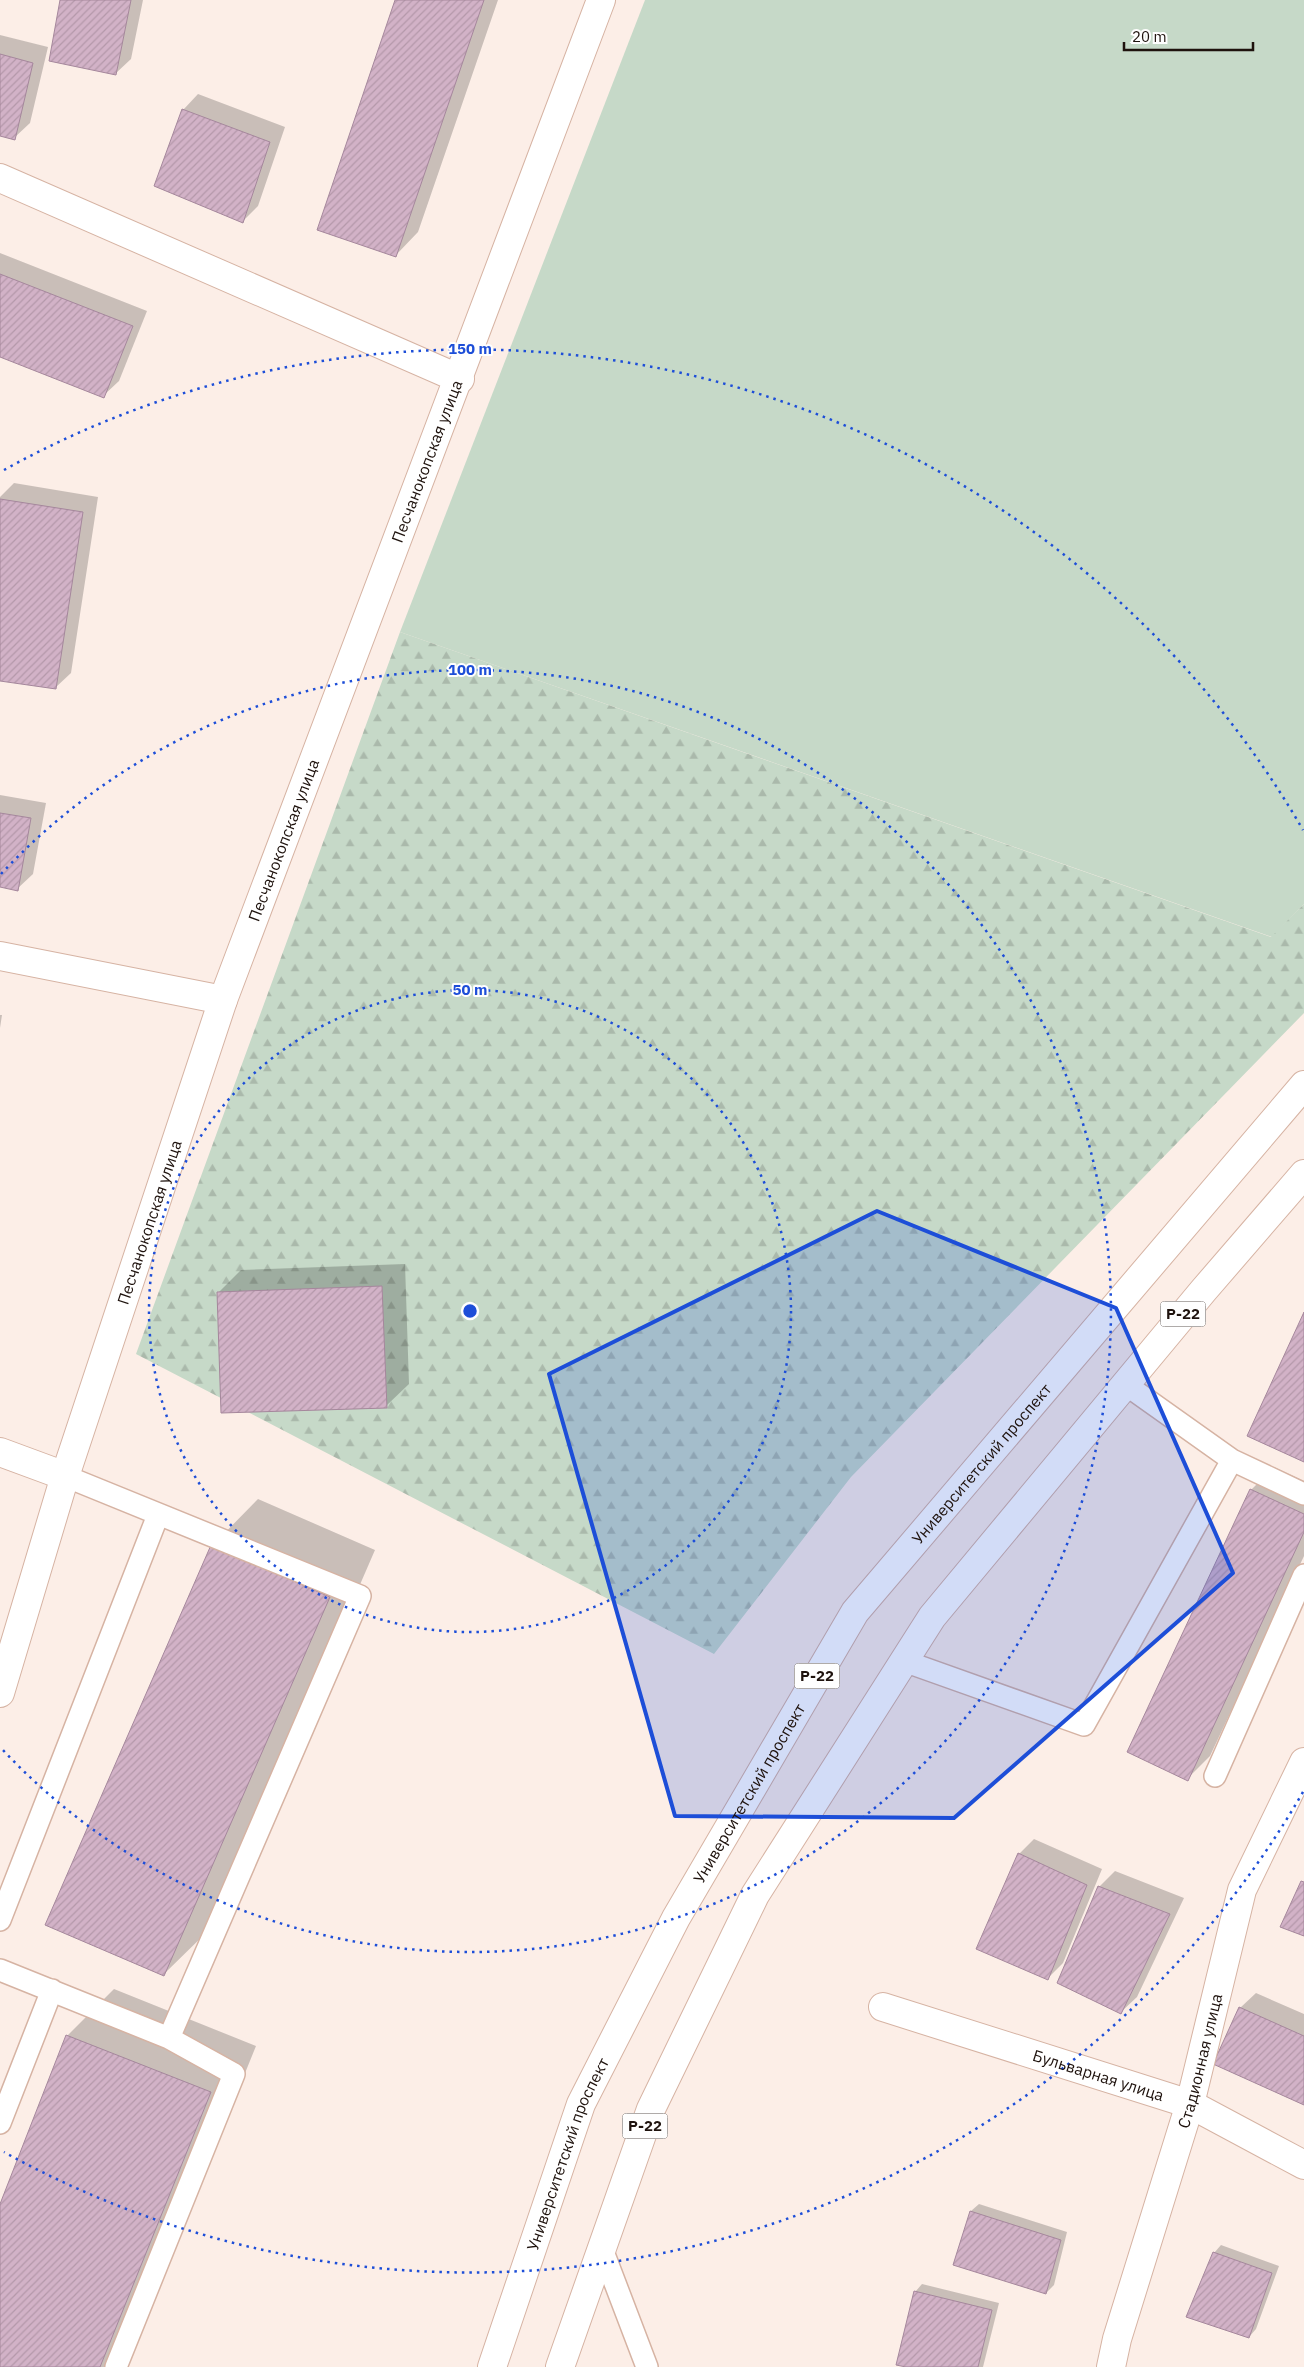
<svg xmlns="http://www.w3.org/2000/svg" width="1304" height="2367" viewBox="0 0 1304 2367" font-family="'IBM Plex Sans',sans-serif">
	<defs>
		<pattern id="forest-firs" width="22" height="20" patternUnits="userSpaceOnUse" patternTransform="scale(1.25)"><rect width="22" height="20" fill="#c6d9c8"/><path d="M5 1l3.5 6h-7zM16 11l3.5 6h-7z" fill="#aab9ab"/></pattern>
		<pattern id="building-hatch" width="6" height="6" patternUnits="userSpaceOnUse" patternTransform="scale(1.25)"><rect width="6" height="6" fill="#d2b2c7"/><path d="M-1 1l2-2M0 6l6-6M5 7l2-2" fill="none" stroke="#b498aa"/></pattern>
	</defs>
	<rect width="100%" height="100%" fill="#fceee7"/>
	<path fill="#c6d9c8" d="M645,0H1304V904L1272,937L400,632Z"/>
	<path fill="url(#forest-firs)" d="M400,632L1271,937L1304,904V1013L851,1477L714,1654L136,1354Z"/>
	<path fill="#0003" d="M61,0H143L131,59L115,74Z
		M397,0H498L418,232L396,255Z
		M0,35L48,47L30,123L14,138L0,135Z
		M198,94L285,127L258,206L242,222L183,110Z
		M0,253L147,311L119,381L103,396L0,355Z
		M14,483L98,497L71,673L55,688L0,679V497Z
		M0,795L46,803L33,874L17,889L0,886Z
		M0,1015H2L0,1028Z
		M405,1264L409,1384L386,1406L218,1293L241,1270Z
		M1274,1467L1304,1481V1556L1210,1756L1187,1779L1128,1751L1251,1490Z
		M258,1499L375,1550L211,1928L164,1974L212,1546Z
		M1034,1839L1102,1869L1063,1963L1048,1978L1019,1854Z
		M1115,1871L1184,1898L1137,1997L1121,2012L1099,1887Z
		M114,1989L256,2046L126,2367H0V2208L67,2036Z
		M1256,1993L1304,2014V2103L1240,2008Z
		M979,2204L1067,2232L1054,2285L1046,2293L954,2264L971,2211Z
		M1221,2245L1279,2266L1256,2329L1249,2337L1214,2253Z
		M922,2284L999,2303L983,2367H912L915,2292Z"/>
	<path fill="url(#building-hatch)" stroke="#a5879c" d="M60,0H131L116,75L49,61Z
		M395,0H484L396,257L317,230Z
		M0,54L33,63L15,140L0,136Z
		M182,109L270,142L243,223L154,186Z
		M0,274L133,326L104,398L0,357Z
		M0,499L83,512L56,689L0,681Z
		M0,813L31,818L18,891L0,887Z
		M382,1286L387,1408L221,1413L217,1292Z
		M1304,1312V1462L1247,1436Z
		M1250,1489L1304,1514V1532L1188,1781L1127,1752Z
		M211,1545L330,1597L164,1976L45,1925Z
		M1018,1853L1087,1885L1048,1980L976,1949Z
		M1301,1881L1304,1882V1936L1280,1927Z
		M1098,1886L1170,1914L1121,2014L1057,1983Z
		M1239,2007L1304,2036V2105L1213,2064Z
		M66,2035L211,2092L100,2367H0V2204Z
		M970,2211L1061,2240L1046,2294L953,2265Z
		M1213,2252L1272,2273L1249,2338L1186,2317Z
		M914,2291L992,2310L978,2367H906L896,2365Z"/>
	<g fill="none" stroke-linecap="round" stroke-linejoin="round">
		<defs>
			<path id="lane" d="M1232,1460L1304,1494
				M904,1661L1084,1725L1232,1460L1125,1384
				M1215,1776L1304,1575
				M0,1920L158,1515
				M0,1970L169,2038L360,1596L65,1476
				M0,2123L52,1990
				M602,2249L647,2367
				M116,2367L234,2074L169,2038"/>
			<g id="street">
				<path d="M0,178L460,379"/>
				<path d="M0,956L223,1000"/>
				<path d="M0,1452L65,1476"/>
				<path id="s1" d="M883,2007L1190,2104L1304,2165"/>
				<path id="s2" d="M1111,2367L1117,2339L1190,2104L1242,1890L1304,1762"/>
			</g>
			<g id="secondary">
				<path id="s3" d="M0,1693L65,1476L223,1000L601,0"/>
			</g>
			<g id="highway">
				<path id="s4" d="M492,2367L581,2104L676,1918L855,1612L1304,1085"/>
				<path d="M560,2367L651,2109L755,1895L932,1617L1203,1291L1304,1174"/>
			</g>
		</defs>
		<use href="#lane" stroke="#d6b3a3" stroke-width="24"/>
		<use href="#street" stroke="#d6b3a3" stroke-width="30"/>
		<use href="#secondary" stroke="#d6b3a3" stroke-width="30"/>
		<use href="#highway" stroke="#d6b3a3" stroke-width="30"/>
		<use href="#lane" stroke="#fff" stroke-width="21"/>
		<use href="#street" stroke="#fff" stroke-width="28"/>
		<use href="#secondary" stroke="#fff" stroke-width="28"/>
		<use href="#highway" stroke="#fff" stroke-width="28"/>
	</g>
	<path fill="#1d4ed8" fill-opacity="0.2" stroke="#1d4ed8" stroke-width="4" stroke-linejoin="round" d="M877,1211L1116,1308L1233,1573L954,1818L675,1816L549,1374Z"/>
	<g fill="none" stroke="#1d4ed8" stroke-width="2.5" stroke-dasharray="2.5 5">
		<circle cx="470" cy="1311" r="321"/>
		<path d="M1 874A641 641 0 1 1 1 1748"/>
		<path d="M1303 1792A962 962 0 0 1 4 2152M4 470A962 962 0 0 1 1303 830"/>
	</g>
	<g text-anchor="middle" stroke-width="4" stroke-linejoin="round" paint-order="stroke">
		<g fill="#fefefe" stroke="#615955" stroke-width="1">
			<rect x="1160.5" y="1301.5" width="45" height="25" rx="4"/>
			<rect x="794.5" y="1663.5" width="45" height="25" rx="4"/>
			<rect x="622.5" y="2113.5" width="45" height="25" rx="4"/>
		</g>
		<g font-size="15" font-weight="bold" fill="#1e120d">
			<text x="1183" y="1319">Р-22</text>
			<text x="817" y="1681">Р-22</text>
			<text x="645" y="2131">Р-22</text>
		</g>
		<g font-size="16" fill="#1e120d" stroke="#fefefe">
			<text dy="6" stroke="none"><textPath href="#s3" startOffset="1304">Песчанокопская улица</textPath></text>
			<text dy="6" stroke="none"><textPath href="#s3" startOffset="899">Песчанокопская улица</textPath></text>
			<text dy="6" stroke="none"><textPath href="#s3" startOffset="494">Песчанокопская улица</textPath></text>
			<text dy="6" stroke="none"><textPath href="#s4" startOffset="1036">Университетский проспект</textPath></text>
			<text dy="6" stroke="none"><textPath href="#s4" startOffset="631">Университетский проспект</textPath></text>
			<text dy="6" stroke="none"><textPath href="#s2" startOffset="319">Стадионная улица</textPath></text>
			<text dy="6" stroke="none"><textPath href="#s1" startOffset="226">Бульварная улица</textPath></text>
			<text dy="6" stroke="none"><textPath href="#s4" startOffset="226">Университетский проспект</textPath></text>
		</g>
	</g>
	<circle cx="470" cy="1311" r="8" fill="#1d4ed8" stroke="#fefefe" stroke-width="2.5"/>
	<g font-size="15" text-anchor="middle" font-weight="bold" fill="#1d4ed8" stroke="#fefefe" stroke-width="4" stroke-linejoin="round" paint-order="stroke">
		<text x="470" y="354">150 m</text>
		<text x="470" y="675">100 m</text>
		<text x="470" y="995">50 m</text>
	</g>
	<path d="M1124 42v8h129v-8" fill="none" stroke="#1e120d" stroke-width="2.5"/>
	<text x="1132" y="42" font-size="15" fill="#1e120d" stroke="#fefefe" stroke-width="4" paint-order="stroke">20 m</text>
</svg>
